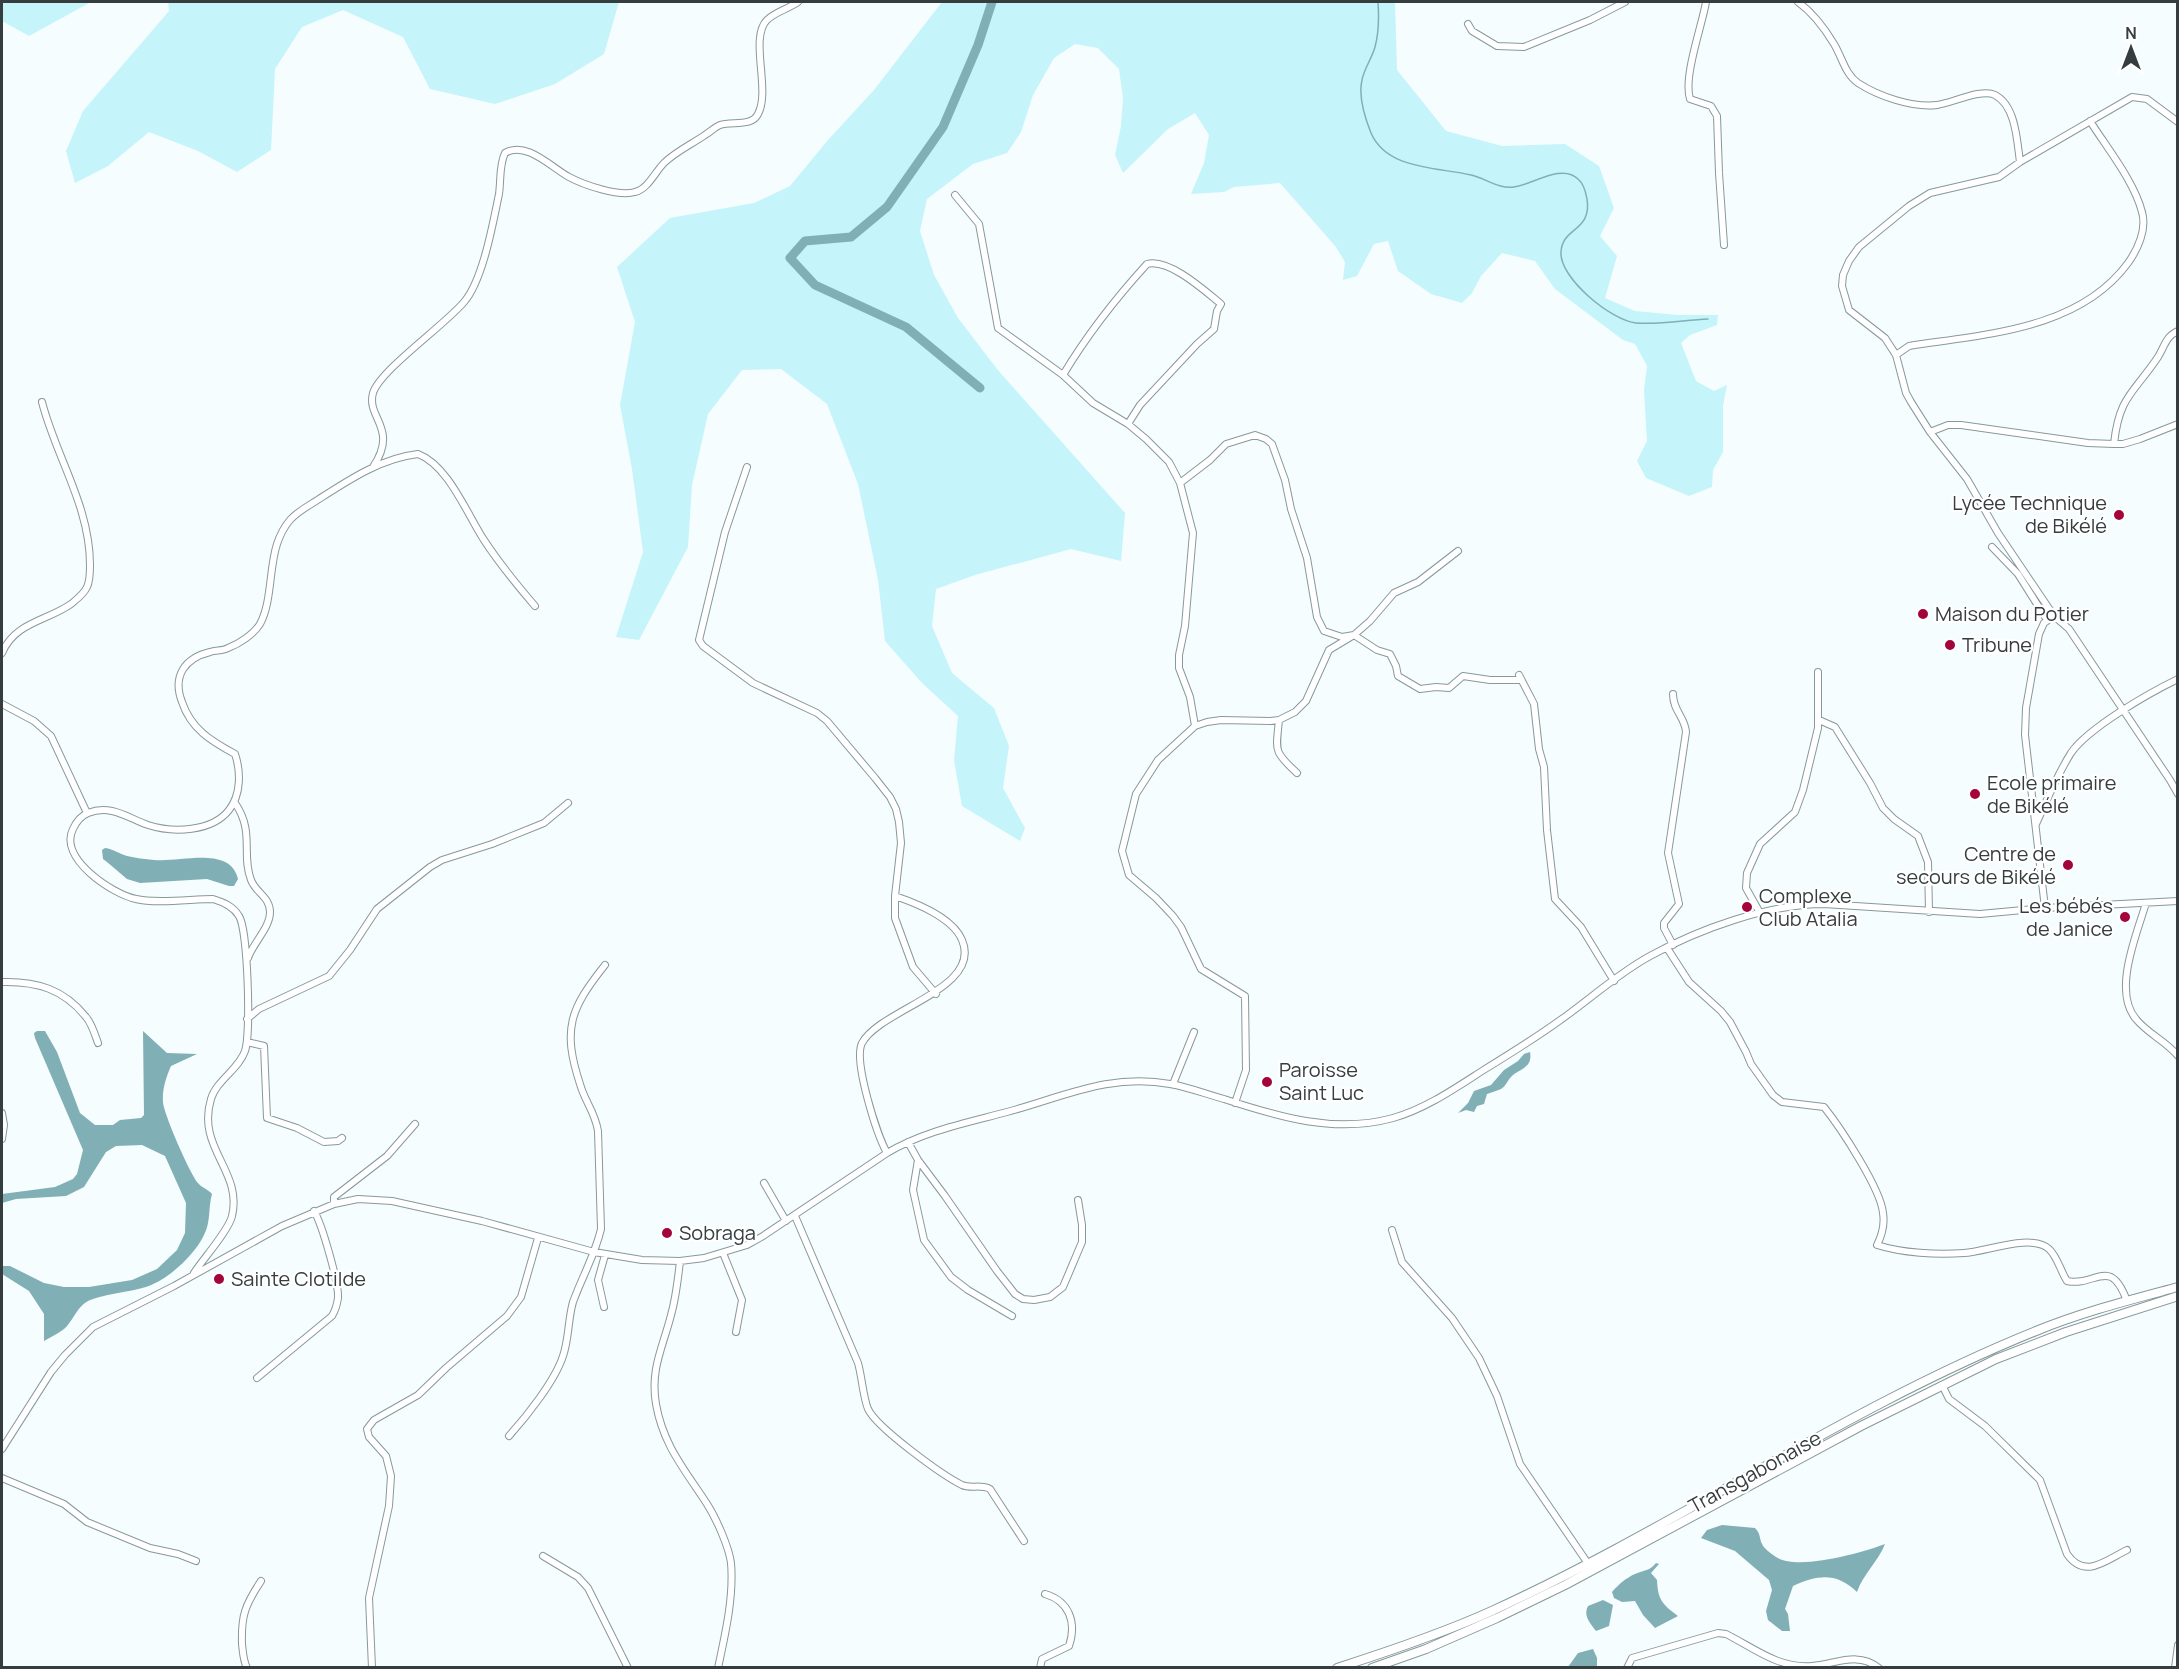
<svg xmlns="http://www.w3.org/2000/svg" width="2179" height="1669" viewBox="0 0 2179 1669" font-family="Manrope,sans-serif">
	<rect width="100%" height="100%" fill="#f5fdfe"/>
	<path fill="#c5f4fb" d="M2,2H91L29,36L2,21Z
		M168,2H619L604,54L555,84L495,104L430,89L403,37L343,10L302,27L275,69L271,150L237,172L198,151L149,132L108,166L75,183L66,151L83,111L169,11Z
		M942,2H1395L1397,70L1446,131L1502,146L1565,144L1599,166L1614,208L1600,236L1617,256L1605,298L1635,311L1677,315H1718L1717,325L1690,335L1681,343L1696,381L1714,391L1727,385L1723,406V452L1713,470L1712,487L1689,496L1646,478L1637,461L1647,441L1644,390L1647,366L1635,344L1623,340L1555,289L1535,261L1502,253L1481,276L1472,293L1462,303L1431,294L1398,271L1388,241L1374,244L1357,276L1343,280L1345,262L1336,247L1280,183L1234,187L1224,192L1191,194L1204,163L1209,135L1195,113L1168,129L1123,173L1115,155L1121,126L1123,98L1119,69L1098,48L1075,44L1054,58L1033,95L1021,132L1007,153L973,164L927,199L920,231L934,275L958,318L997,369L1125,513L1121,561L1071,549L975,575L936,589L932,626L952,673L994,708L1009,746L1003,788L1025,828L1020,841L962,806L954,760L958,716L922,683L885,641L878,580L858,484L827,404L781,369L742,370L708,414L692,485L688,547L639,640L616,637L643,552L632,469L620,405L635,322L617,267L670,218L754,203L790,186L828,140L874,90Z"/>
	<path fill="#81afb6" d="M105,848C114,849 119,854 127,856C135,858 145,859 154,860C179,863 230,845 238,879L234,886H229L207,879L140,883L127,879L107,862L103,859L102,850Z
		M37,1031H45L57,1052L80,1113L95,1125H113L120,1120L141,1118L144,1115L143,1031L167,1053L197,1054L171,1066C166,1077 162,1090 163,1102C163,1112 190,1174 198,1183C202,1188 208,1189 212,1194C208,1208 211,1222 204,1235C194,1256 165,1283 142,1288C128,1292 100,1295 88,1301C78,1306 74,1318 67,1326C62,1332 51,1337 44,1341V1314L29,1291L2,1274V1266H10L44,1283L64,1287H89L132,1280L157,1269L177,1250L185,1233L186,1203L165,1156L142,1145L116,1146L106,1152L84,1187L66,1196L16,1199L2,1203V1194L55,1187L73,1179L77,1174L83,1150L35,1038L34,1033Z
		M1530,1052C1533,1069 1519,1068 1511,1077C1507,1081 1506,1086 1501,1089C1497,1091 1492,1092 1487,1094L1484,1104L1477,1106L1474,1112L1466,1110L1458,1113L1468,1103L1474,1091L1491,1085L1504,1070L1518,1061L1524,1054Z
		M1722,1525L1755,1528C1761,1534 1759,1538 1762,1544C1764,1549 1772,1554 1776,1557C1797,1571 1861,1553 1885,1544C1878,1562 1863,1574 1857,1592C1836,1572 1818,1575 1793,1586L1785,1609L1788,1614L1790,1631H1782L1768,1620L1766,1611L1772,1590L1769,1580L1735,1551L1701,1538L1707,1530Z
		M1656,1563L1659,1564L1651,1573L1657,1580C1658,1600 1662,1604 1678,1616L1655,1628L1643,1615L1635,1601L1622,1602L1614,1598L1612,1592C1619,1584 1626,1578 1635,1574C1644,1570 1650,1571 1656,1563Z
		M1603,1600L1613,1605L1609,1626L1596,1631C1590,1623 1583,1616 1588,1606Z
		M1593,1649L1597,1658V1667H1568L1578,1653Z"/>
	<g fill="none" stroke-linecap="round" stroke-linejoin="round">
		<path stroke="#81afb6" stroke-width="1.5" d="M1378,2C1379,16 1379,32 1375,47C1372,58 1364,69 1362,80C1358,97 1365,118 1371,133C1387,170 1437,167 1471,175C1485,178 1498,189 1514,187C1532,185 1562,163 1578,179C1584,184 1586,193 1587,199C1592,232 1562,227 1561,252C1559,278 1612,321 1636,323C1660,325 1685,320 1708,319"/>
		<path stroke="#81afb6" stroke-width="9" d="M980,388L906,327L815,285L790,258L805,241L851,237L887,207L943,127L978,45L992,2"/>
		<defs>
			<path id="minor" d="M1706,2C1702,26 1683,77 1690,99L1711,106L1717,116L1719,173L1724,245
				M1798,2C1812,12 1825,29 1834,44C1842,57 1845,74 1858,83C1878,96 1912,108 1937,105C1952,103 1982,88 1995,95C2016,106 2017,141 2020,162
				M1468,24L1472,31L1497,46L1524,47L1590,20L1625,2
				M2178,122L2147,99L2132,97L2020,162L1999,177L1930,193L1909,206L1859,247L1849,261L1843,275L1842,286L1849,310L1885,338L1896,355L1906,393L1911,402L1930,432L1967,479L1998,533L2054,616L2069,629L2170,780L2178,794
				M955,195L979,224L998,328L1063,375L1093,403L1128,424L1146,439L1169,462L1180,483L1193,533L1185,626L1179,655V668L1190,697L1195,726
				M1896,355L1909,346C1985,334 2079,330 2128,263C2138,249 2147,229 2142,212C2134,181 2107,148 2090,121
				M1063,375C1087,335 1116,298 1147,264C1169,258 1205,291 1221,304L1217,311L1214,329L1197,344L1140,405L1128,424
				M1930,432L1948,425H1961L2088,443L2114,444H2123L2140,439L2178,424
				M2114,444C2119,396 2134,393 2158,357C2165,346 2165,337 2178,331
				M373,467C399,428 366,418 373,393C380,370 445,325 464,302C483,280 493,223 499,194C501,181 499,165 505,153C526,140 552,168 569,177C584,185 619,197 635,192C648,189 655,172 664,163C675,152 692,144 705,135C710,132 715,127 720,125C732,121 752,127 758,114C771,90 749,38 767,20C775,12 788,9 798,2
				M747,467L725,532L699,640L703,646L753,683L817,713L827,721L875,778L890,797L896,809L899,822L901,843L895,896C916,903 953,918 962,940C983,989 880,1009 862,1043C853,1061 877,1135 887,1153
				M1180,483L1210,460L1226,444L1255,435L1266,439L1272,444L1285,480L1291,509L1307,558L1317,617L1324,631L1342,637L1354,635L1377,650L1390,654L1396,666L1398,676L1420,689L1436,687L1449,688L1463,676L1490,680H1520
				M1992,547L2018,574L2047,620
				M2,653C15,622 47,621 71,604C77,599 84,594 87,587C90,581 90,572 90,565C90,506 56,457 42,402
				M1519,675L1534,704L1539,749L1544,767L1547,830L1555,899L1581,927L1614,981
				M2,704L34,721L51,736L87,813
				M1279,720C1276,751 1273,751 1297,773
				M1819,720L1835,727L1870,783L1883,808L1894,819L1918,836L1928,862L1929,912
				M235,803C255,832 241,854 251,880C256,893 270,897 270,912C270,928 253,943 248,958
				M2036,824C2047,800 2057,775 2071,753C2088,728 2149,693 2178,679
				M895,896V918L913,967L936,994
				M2146,903C2137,934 2112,991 2136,1019C2148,1034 2166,1041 2178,1056
				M2045,908L2025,735L2026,708L2039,634L2044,623L2054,616
				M1760,913L1746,888L1747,873L1760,844L1795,812L1803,790L1818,728V672
				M1673,945L1664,928V923L1679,904L1668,853L1686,732C1685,717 1673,711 1673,694
				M1667,948L1689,982L1721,1011L1730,1022L1746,1052L1751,1064L1773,1095L1782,1102L1824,1107C1840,1127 1881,1189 1883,1213C1885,1225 1882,1235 1877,1245C1902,1253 1937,1255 1964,1253C1986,1252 2031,1233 2049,1249C2057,1256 2061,1272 2067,1281C2096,1287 2110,1255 2127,1301
				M2,982C36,981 64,989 86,1017C92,1024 95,1035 98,1043
				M247,1019L259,1009L329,976L350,950L377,909L430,867L442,860L492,844L544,823L568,803
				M247,1042L264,1046L267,1118L297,1128L324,1142L338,1141L342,1138
				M1173,1084L1194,1032
				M1235,1103L1246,1070L1245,996L1201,969L1181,927L1173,916L1156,898L1129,875L1122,851L1136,794L1158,760L1195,726L1207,722L1221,720L1270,721L1279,720L1295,712L1306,701L1329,650L1354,635L1370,621L1394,593L1418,582L1458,551
				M2,1113L4,1125L2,1139
				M908,1142L918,1160L945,1196L997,1271L1015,1294L1023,1299L1034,1300L1050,1297L1063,1287L1082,1242V1225L1078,1200
				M918,1160L913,1190L924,1240L951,1277L968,1290L1012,1316
				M764,1183L786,1221
				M334,1204V1197L387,1156L415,1124
				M795,1216L858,1363C862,1377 863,1397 868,1409C877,1428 942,1475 962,1485C971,1489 981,1484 990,1489L1024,1541
				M1392,1230L1402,1262L1452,1318L1479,1358L1497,1396L1520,1464L1589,1565
				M723,1253L742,1300L736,1332
				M680,1261C678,1279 676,1298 671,1315C663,1347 650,1369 656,1404C663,1445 685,1470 707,1504C716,1518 729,1547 731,1563C734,1597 725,1635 718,1668
				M194,1273C203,1259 229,1230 232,1216C243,1171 196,1148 211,1099C216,1081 239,1069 245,1051C251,1034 248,930 239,916C233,906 223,902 213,899C192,899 156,904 136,899C112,894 58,858 73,829C76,822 81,816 88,813C111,804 128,818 148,825C173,833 212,832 229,810C241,795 241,772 235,754C211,741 191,729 182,702C172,676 185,658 210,652C216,650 223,651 228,648C239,644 254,634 260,624C272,602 269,568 277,544C280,535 284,527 290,520C298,511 310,505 319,499C350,479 382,458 418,454C448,465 467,514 484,540C499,563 517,585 535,606
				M604,1307L598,1280L605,1255
				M257,1378L332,1316C335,1311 337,1305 338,1298C339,1283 322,1224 314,1211
				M1942,1385L1949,1399L1985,1426L2040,1480L2067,1554C2085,1580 2106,1560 2127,1550
				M509,1436C526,1417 555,1381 563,1356C569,1339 568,1319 573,1302C582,1277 595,1255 601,1229L598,1131C595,1112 585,1102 580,1084C562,1029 570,1009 605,965
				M2,1449L51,1372L65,1355L93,1327L174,1286L282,1226L334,1204L358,1199L392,1201L482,1221L594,1252L642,1260L680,1261L704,1258L747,1245L763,1236L887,1153C924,1131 966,1123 1007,1112C1063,1097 1110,1073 1170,1084C1188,1087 1206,1094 1224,1099C1279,1117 1335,1134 1393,1118C1425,1109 1454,1089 1482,1071C1508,1055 1534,1039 1559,1021C1589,1000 1617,974 1650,956C1699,929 1768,904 1824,904L1980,914L2045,908L2178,901
				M2,1478L64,1504L87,1522L150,1548L178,1554L196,1561
				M543,1556L578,1577L588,1588L628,1668
				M247,1668C243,1660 243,1652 242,1644C241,1616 245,1605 261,1581
				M372,1668L369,1598L389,1506L391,1476L386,1456L369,1437L367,1429L374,1420L418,1395L446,1368L507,1316L521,1297L538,1238
				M1040,1668L1042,1659L1069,1646C1077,1622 1069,1601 1045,1594
				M1627,1668L1632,1658L1718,1633L1726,1634C1754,1648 1779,1669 1812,1666C1836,1664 1858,1651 1879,1668
				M2175,1668L2178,1645"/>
			<path id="highway" d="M1337,1668C1390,1651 1444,1633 1494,1610C1679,1525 1847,1407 2036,1331C2082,1312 2130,1300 2178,1287
				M1372,1668L1426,1649L1497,1618L1565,1585L1861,1426L1996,1359L2066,1332L2178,1296"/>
		</defs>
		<use href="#minor" stroke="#87999c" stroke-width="8"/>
		<use href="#highway" stroke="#87999c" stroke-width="10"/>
		<use href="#minor" stroke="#fff" stroke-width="6"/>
		<use href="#highway" stroke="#fff" stroke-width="8"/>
	</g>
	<g fill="#a3053a" stroke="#fff" stroke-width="2">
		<circle cx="2119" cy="515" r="6"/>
		<circle cx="1923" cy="614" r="6"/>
		<circle cx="1950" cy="645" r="6"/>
		<circle cx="1975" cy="794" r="6"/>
		<circle cx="2068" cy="865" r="6"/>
		<circle cx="1747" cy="907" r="6"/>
		<circle cx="2125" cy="917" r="6"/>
		<circle cx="1267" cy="1082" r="6"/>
		<circle cx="667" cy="1233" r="6"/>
		<circle cx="219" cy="1279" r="6"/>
	</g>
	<g text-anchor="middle" stroke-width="4.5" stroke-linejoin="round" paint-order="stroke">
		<g font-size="20" fill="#353d3e" stroke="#fff" text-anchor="start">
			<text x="2107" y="510" text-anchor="end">Lycée Technique<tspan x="2107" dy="23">de Bikélé</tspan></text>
			<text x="1935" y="621">Maison du Potier</text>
			<text x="1962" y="652">Tribune</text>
			<text x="1987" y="790">Ecole primaire<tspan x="1987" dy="23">de Bikélé</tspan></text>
			<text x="2056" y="861" text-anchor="end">Centre de<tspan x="2056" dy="23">secours de Bikélé</tspan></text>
			<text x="1759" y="903">Complexe<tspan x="1759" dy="23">Club Atalia</tspan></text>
			<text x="2113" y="913" text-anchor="end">Les bébés<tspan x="2113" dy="23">de Janice</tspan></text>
			<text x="1279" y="1077">Paroisse<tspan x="1279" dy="23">Saint Luc</tspan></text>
			<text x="679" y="1240">Sobraga</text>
			<text x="231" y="1286">Sainte Clotilde</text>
		</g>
		<g font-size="20" fill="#353d3e" stroke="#fff">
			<text transform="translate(1755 1472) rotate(-29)" y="7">Transgabonaise</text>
		</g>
	</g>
	<rect width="2179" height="1669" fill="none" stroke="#353d3e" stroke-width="6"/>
	<g transform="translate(2131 48)" stroke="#ffffff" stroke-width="4.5" paint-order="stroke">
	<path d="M0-4.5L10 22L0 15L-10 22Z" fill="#353d3e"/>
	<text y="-9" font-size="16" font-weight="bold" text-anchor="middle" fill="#353d3e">N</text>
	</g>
</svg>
